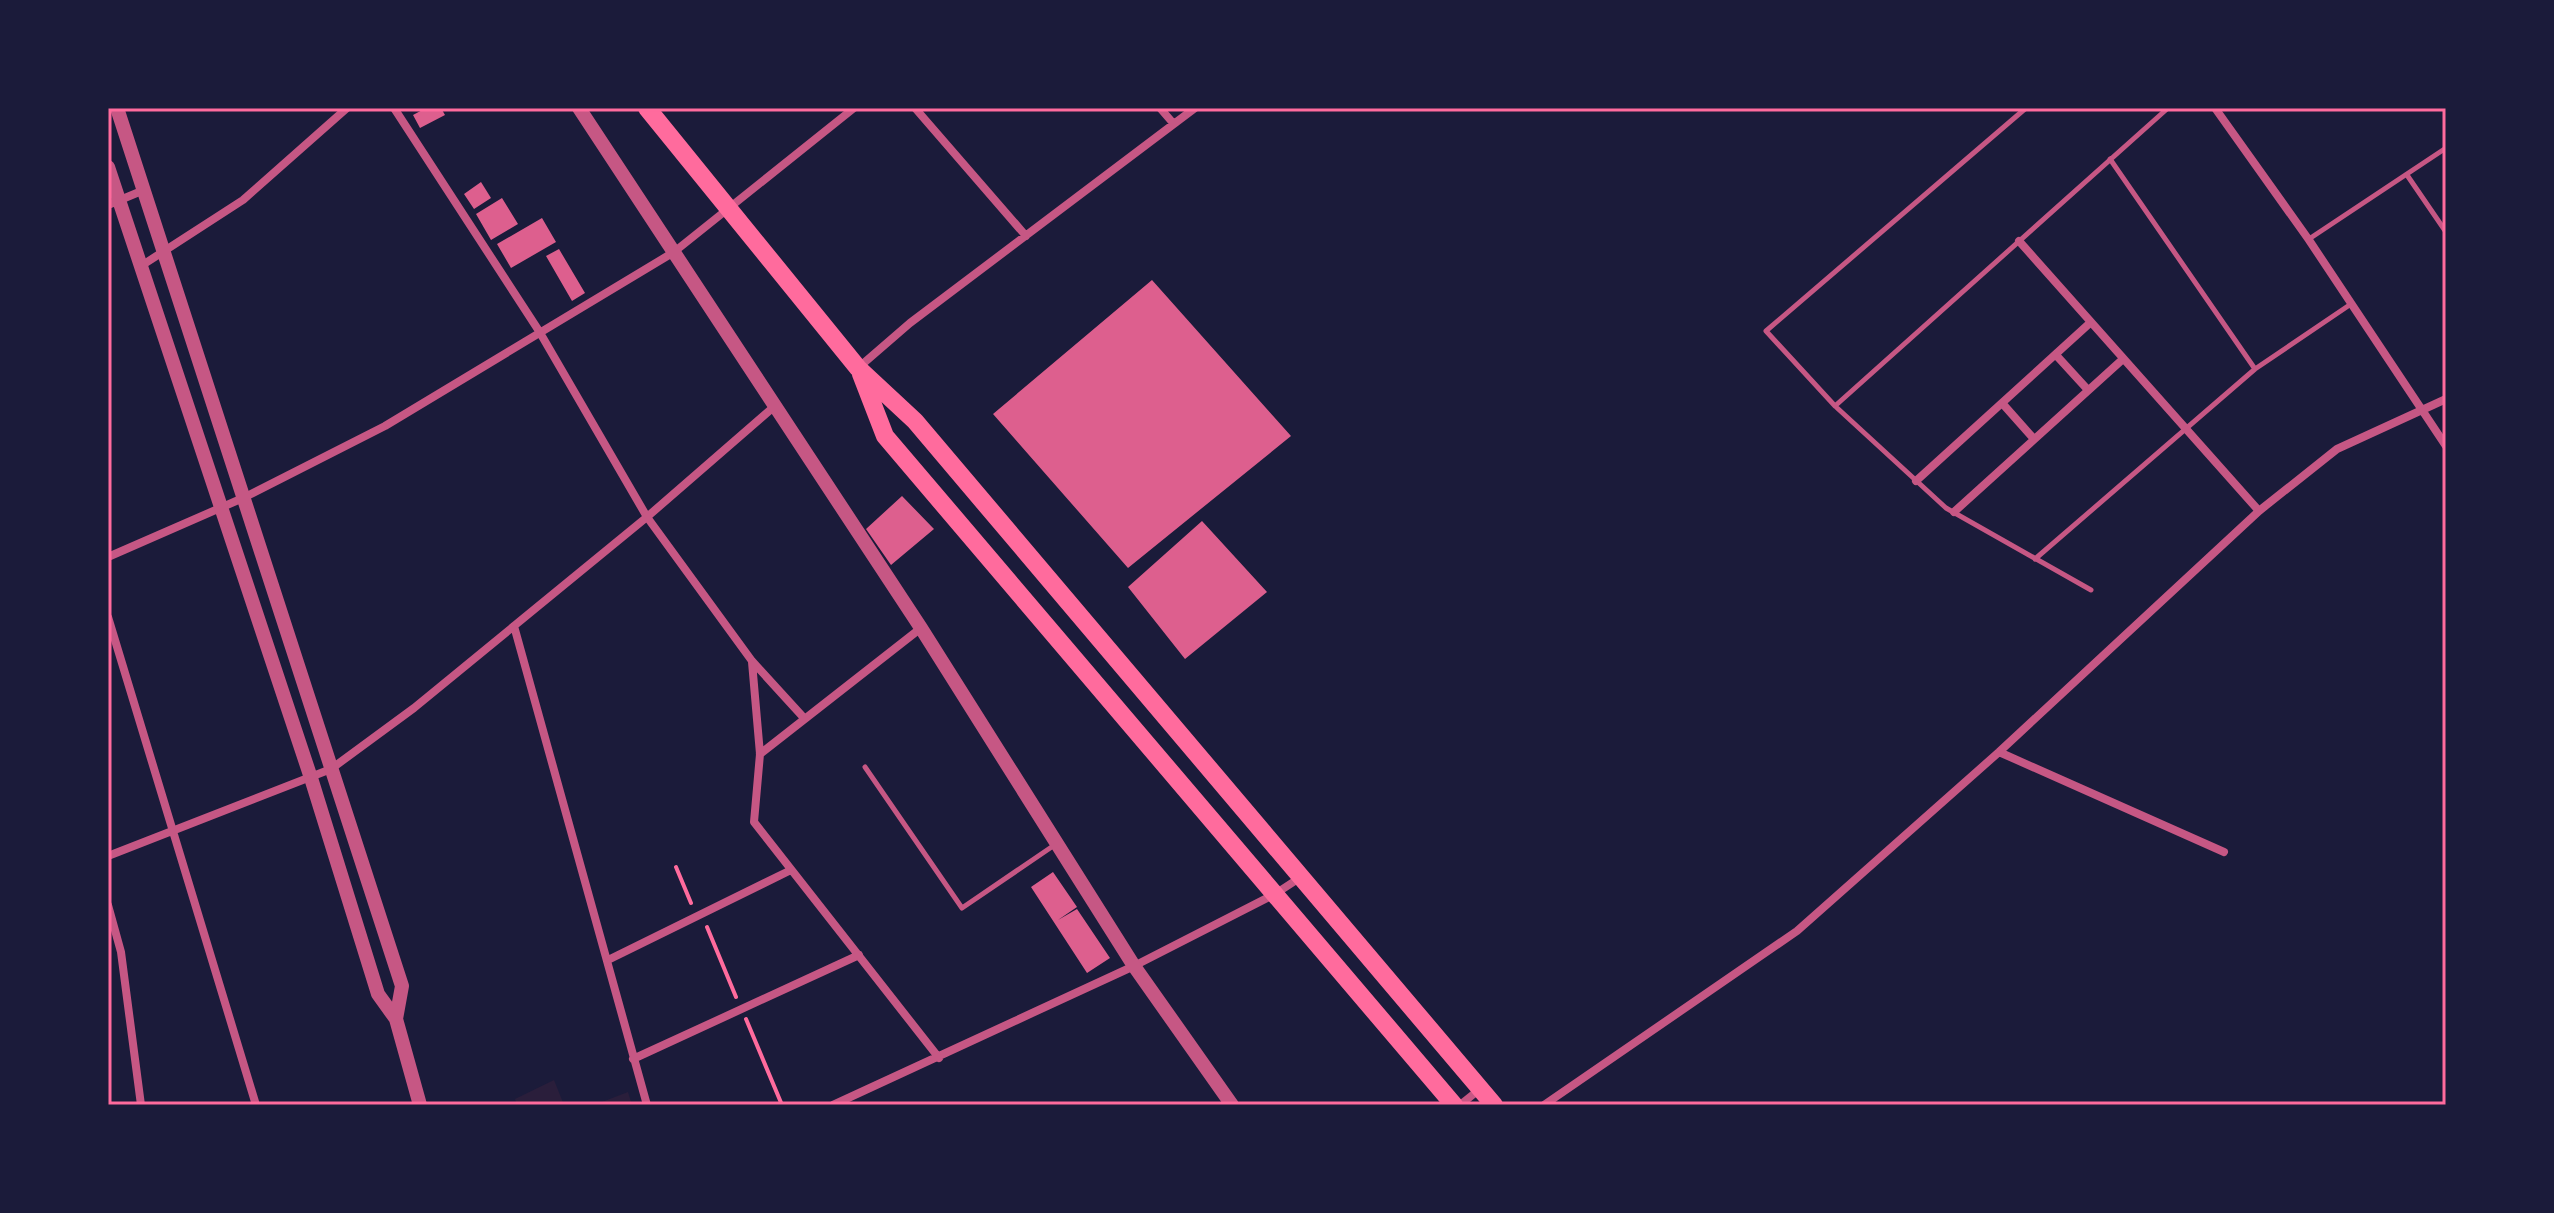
<svg xmlns="http://www.w3.org/2000/svg" width="2554" height="1213" viewBox="0 0 2554 1213" font-family="'Sofia Sans Condensed',sans-serif">
	<rect width="100%" height="100%" fill="#1b1b3a"/>
	<path fill="#2a1e3b" d="M554,1080L564,1105H517L515,1099Z
		M628,1092L632,1105H594Z"/>
	<path fill="#dd5f8e" d="M426,108H441L445,115L420,128L413,115Z
		M481,182L491,198L474,209L464,194Z
		M502,198L518,224L491,240L476,214Z
		M542,218L556,242L511,268L497,244Z
		M559,249L585,293L572,301L546,256Z
		M1152,280L1291,436L1128,568L993,414Z
		M902,496L934,529L891,565L866,529Z
		M1202,521L1267,592L1185,659L1128,587Z
		M1053,872L1077,907L1058,920L1077,909L1110,958L1087,973L1031,887Z"/>
	<g fill="none" stroke-linecap="round" stroke-linejoin="round">
		<path stroke="#ff6b9d" stroke-width="4" d="M676,867L691,903
			M707,927L736,997
			M746,1019L782,1105"/>
		<path stroke="#c65784" stroke-width="5" d="M2026,108L1766,331L1835,406L1946,508L2091,590
			M2110,159L2255,369
			M2407,175L2446,232
			M2309,239L2446,148
			M1835,406L2168,108
			M2035,559L2255,369L2351,304
			M865,767L962,908L1056,844"/>
		<path stroke="#c65784" stroke-width="8" d="M394,108L539,331L647,517L752,661L804,718
			M915,108L1026,236
			M1160,108L1173,123
			M2215,108L2309,240L2446,446
			M108,205L144,190
			M2019,241L2259,511
			M141,266L243,200L347,108
			M2056,355L2088,390
			M858,368L910,323L1195,108
			M2002,403L2034,439
			M1916,481L2091,322
			M1954,512L2123,359
			M108,557L243,498L385,426L674,252L854,108
			M108,617L256,1105
			M514,626L647,1105
			M752,662L760,754L754,822L939,1058
			M1999,752L2224,852
			M760,754L921,628
			M108,856L331,769L414,708L647,517L776,405
			M108,905L121,952L141,1105
			M608,960L791,870
			M633,1059L859,955
			M833,1105L1134,966L1275,894L1301,877
			M1460,1105L1480,1089
			M1544,1105L1797,931L1999,752L2259,511L2337,449L2446,399"/>
		<path stroke="#c65784" stroke-width="14" d="M117,108L402,986L396,1019
			M579,108L921,628L1134,966L1232,1105
			M108,167L311,778L378,994L396,1019L420,1105"/>
		<path stroke="#ff6b9d" stroke-width="18" d="M647,108L858,368L915,421L1494,1105
			M861,374L885,436L1454,1105"/>
	</g>
	<rect width="2554" height="1213" fill="none" stroke="#1b1b3a" stroke-width="220"/>
	<rect x="110" y="110" width="2334" height="993" fill="none" stroke="#ff6b9d" stroke-width="3"/>
</svg>
